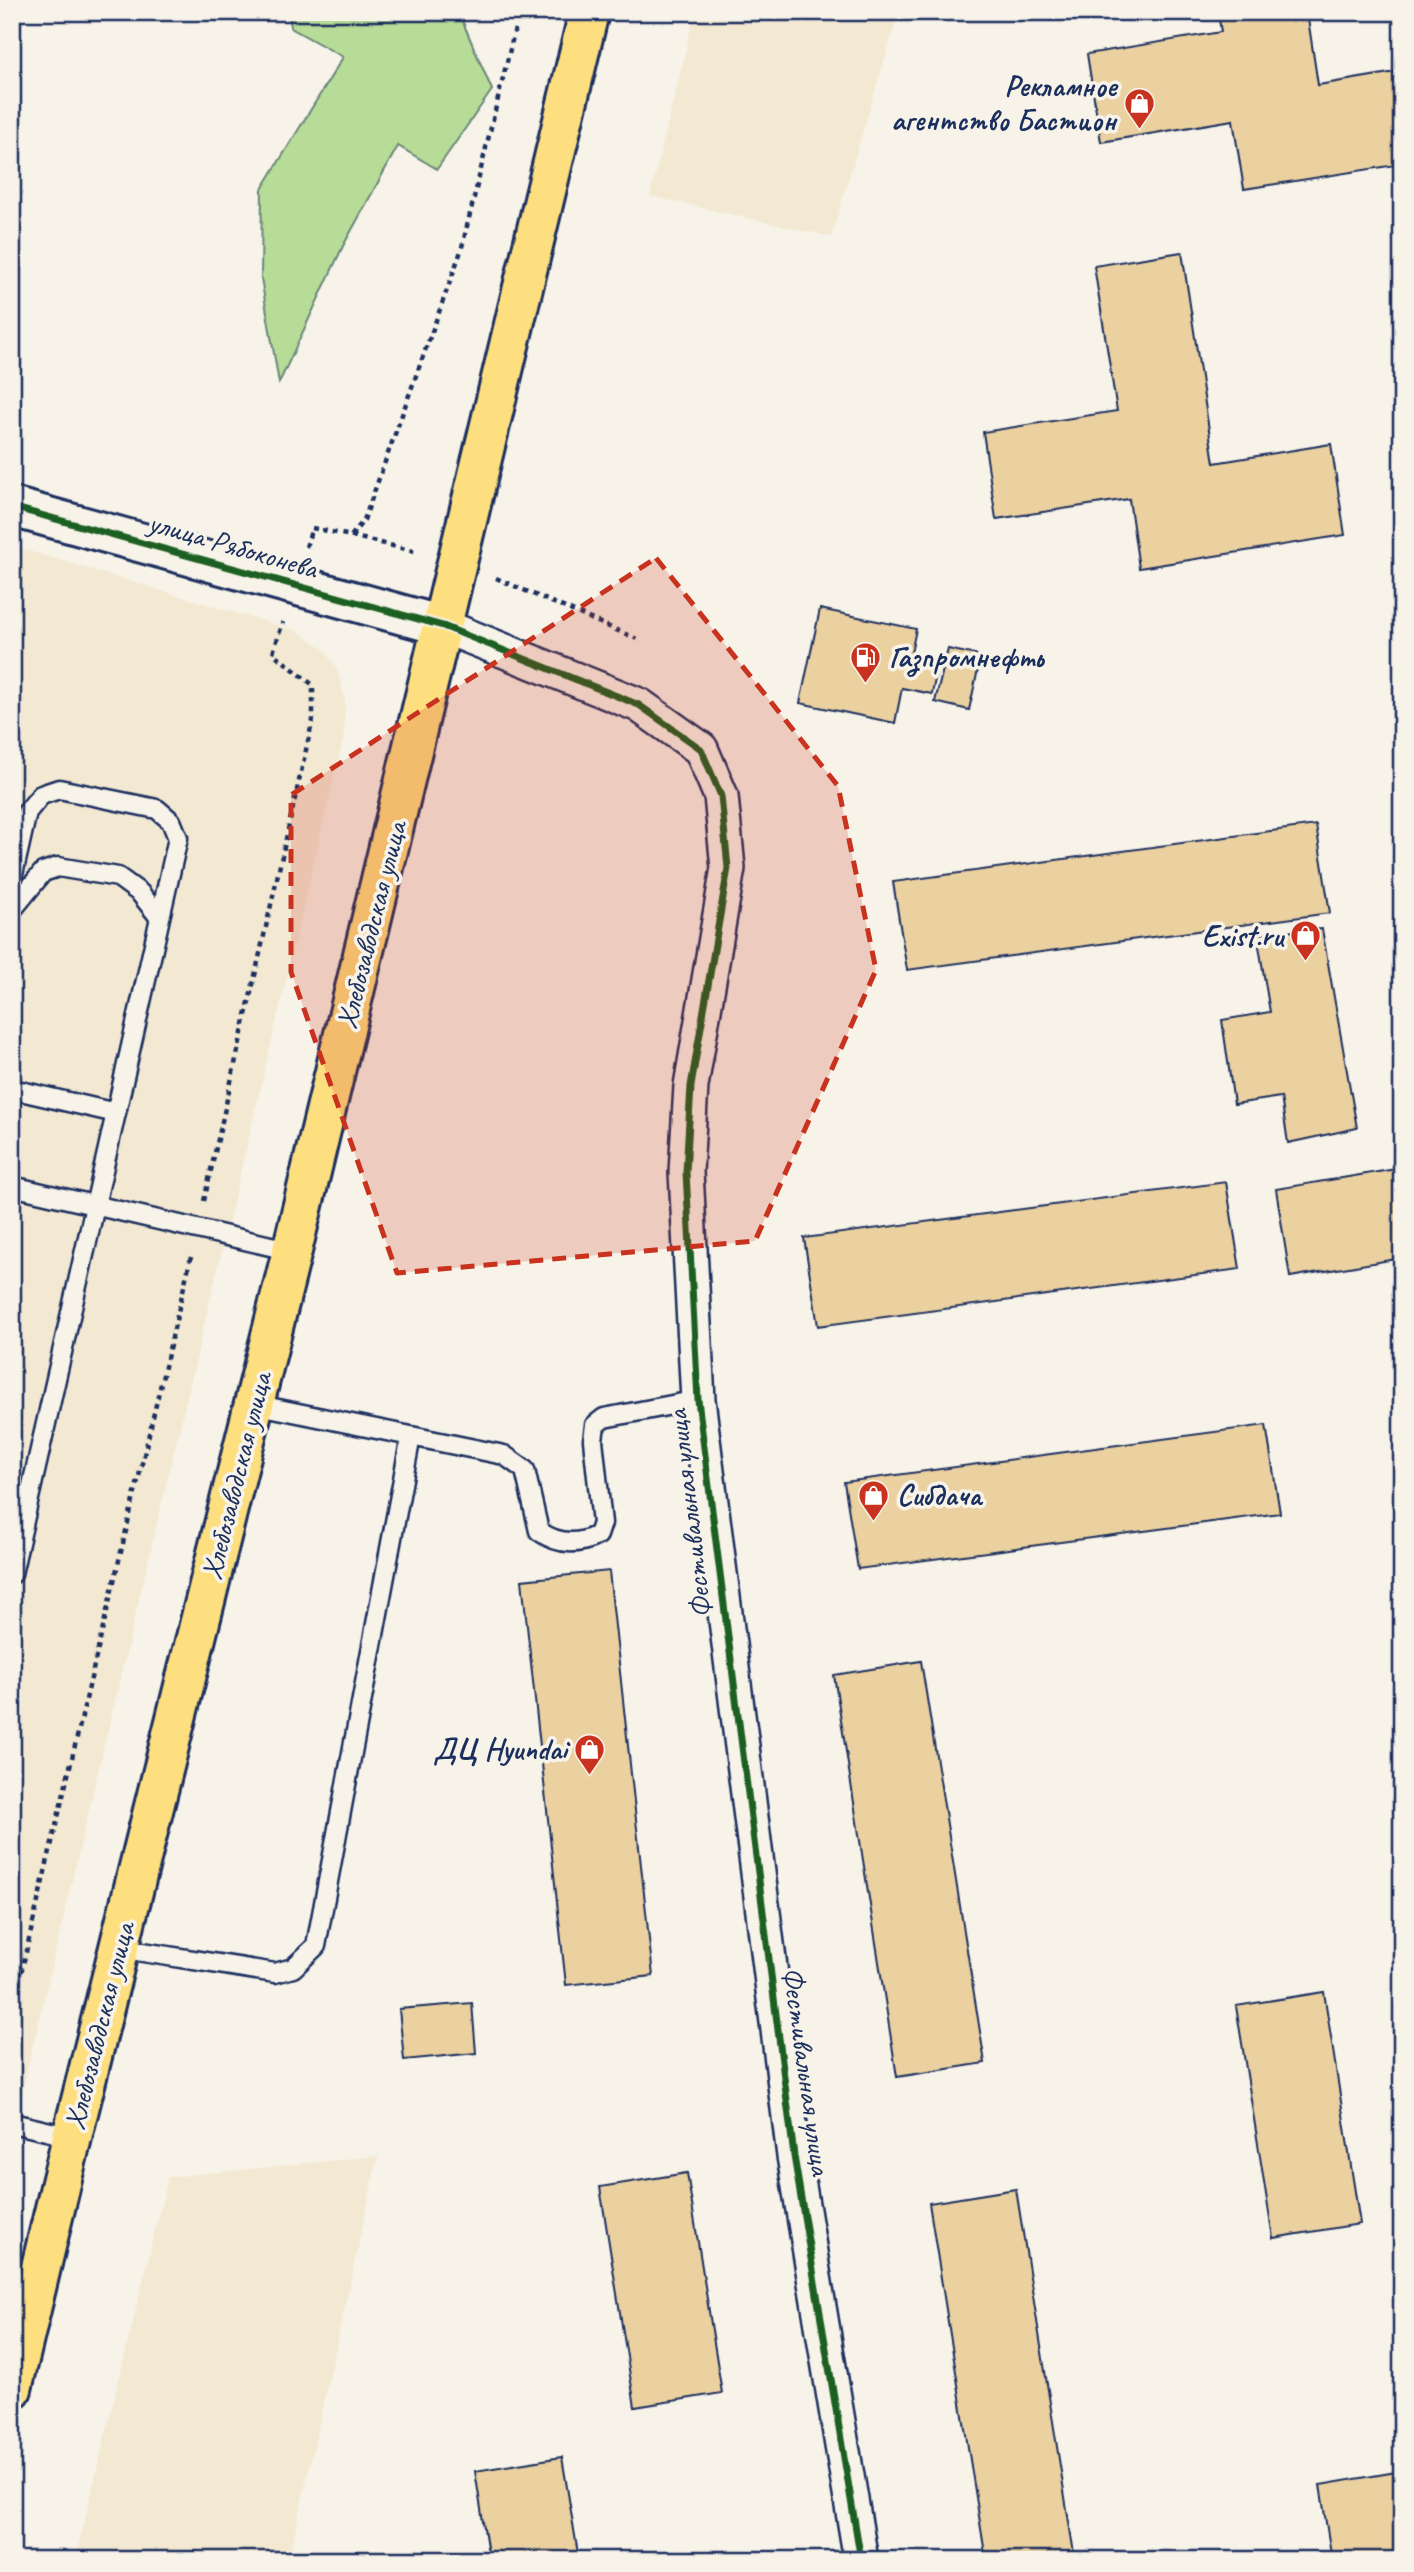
<svg xmlns="http://www.w3.org/2000/svg" width="1414" height="2572" viewBox="0 0 1414 2572" font-family="Caveat,sans-serif">
	<rect width="100%" height="100%" fill="#f7f3e8"/>
	<filter id="ink" filterUnits="userSpaceOnUse"><feTurbulence type="fractalNoise" baseFrequency=".0143" numOctaves="2"/><feDisplacementMap in="SourceGraphic" scale="14" xChannelSelector="R" yChannelSelector="G"/><feConvolveMatrix kernelMatrix="1 2 1 2 8 2 1 2 1" color-interpolation-filters="sRGB"/></filter>
	<g filter="url(#ink)">
		<path fill="#f3e9d2" d="M695,12H899L831,237L650,196Z
			M12,546L297,631L323,648L337,669L345,700L344,736L12,2134Z
			M378,2156L289,2560H75L168,2177Z"/>
		<path fill="#b7dc97" stroke="#69867a" stroke-width="2" d="M289,12L459,13L492,90L437,169L398,146L343,246L279,383L261,278L262,189L343,57L291,28Z"/>
		<path fill="#ebd1a0" stroke="#1b2f5e" stroke-width="2" d="M1218,12H1307L1318,85L1402,71V164L1244,189L1233,120L1101,142L1087,54L1221,32Z
			M1182,252L1214,463L1331,444L1345,535L1139,568L1129,499L996,519L983,432L1117,411L1094,266Z
			M820,609L916,629L909,663L937,669L932,694L902,688L895,723L800,703Z
			M948,649L981,656L969,710L935,702Z
			M1316,825L1330,913L907,970L893,882Z
			M1322,929L1357,1128L1288,1143L1281,1097L1234,1104L1222,1020L1270,1012L1257,934Z
			M1402,1168V1258L1290,1277L1276,1189Z
			M1226,1182L1240,1269L818,1326L804,1238Z
			M1266,1425L1280,1513L858,1569L844,1482Z
			M609,1571L653,1976L566,1985L522,1580Z
			M921,1661L985,2063L897,2077L834,1675Z
			M1324,1992L1360,2224L1273,2238L1236,2006Z
			M472,2003L476,2053L404,2060L399,2009Z
			M687,2173L722,2393L635,2407L600,2187Z
			M1016,2189L1075,2560H986L929,2203Z
			M562,2457L579,2560H489L475,2471Z
			M1402,2471V2560H1332L1320,2485Z"/>
		<g fill="none" stroke-linecap="round" stroke-linejoin="round">
			<defs>
				<path id="lane" d="M12,879L27,812L41,795L59,789L157,809L171,821L178,838L12,1574
					M12,910L43,872L58,867L118,877L140,893L160,918
					M12,1089L116,1113
					M12,1186L292,1251
					M254,1404L504,1455L525,1470L539,1531C557,1544 577,1546 598,1535L602,1523L593,1440L595,1425L604,1418L698,1400
					M118,1948L275,1973L293,1968L316,1946L411,1436
					M12,2123L72,2137"/>
				<path id="street" d="M443,626L639,705L701,749L721,796L728,868L691,1086L686,1172L698,1400L794,2156L861,2560"/>
				<path id="secondary" d="M12,507L443,626"/>
				<path id="primary" d="M12,2389L72,2137L292,1251L589,12"/>
			</defs>
			<use href="#lane" stroke="#1b2f5e" stroke-width="23"/>
			<use href="#street" stroke="#1b2f5e" stroke-width="38"/>
			<use href="#secondary" stroke="#1b2f5e" stroke-width="44"/>
			<use href="#primary" stroke="#1b2f5e" stroke-width="44"/>
			<path stroke="#1b2f5e" stroke-width="4.5" stroke-dasharray="5 5" stroke-linecap="butt" d="M351,536L418,552
				M306,547L312,528L351,536L364,520L461,251L519,12
				M496,578L637,639
				M204,1201L313,719V685L273,653L283,622
				M12,2011L191,1257"/>
			<use href="#lane" stroke="#f7f3e8" stroke-width="18"/>
			<use href="#street" stroke="#f7f3e8" stroke-width="33"/>
			<use href="#secondary" stroke="#f7f3e8" stroke-width="38"/>
			<use href="#primary" stroke="#fedf80" stroke-width="38"/>
			<defs>
				<path id="cycleway" d="M12,507L443,626L639,705L701,749L721,796L728,868L691,1086L686,1172L698,1400L794,2156L861,2560"/>
			</defs>
			<use href="#cycleway" stroke="#f7f3e8" stroke-width="11"/>
			<use href="#cycleway" stroke="#1b5e20" stroke-width="7"/>
		</g>
	</g>
	<path fill="#c8321e" fill-opacity="0.2" stroke="#c8321e" stroke-width="5" stroke-dasharray="14 9" stroke-linejoin="round" d="M656,558L838,786L876,970L755,1241L397,1273L291,972V795Z"/>
	<defs>
		<symbol id="shop-pin" viewBox="-11 -11 22 30"><path d="M0 17L-7.5 6A9.5 9.5 0 1 1 7.5 6Z" fill="#c8321e" stroke="#f7f3e8"/><path d="M-5-2.5h2.3a2.7 3.5 0 0 1 5.4 0H5L5.5 6h-11ZM-1.5-2.5h3a1.5 2.3 0 0 0-3 0Z" fill="#fff"/></symbol>
		<symbol id="fuel-pin" viewBox="-11 -11 22 30"><path d="M0 17L-7.5 6A9.5 9.5 0 1 1 7.5 6Z" fill="#c8321e" stroke="#f7f3e8"/><path d="M-5.5-6h7V0h2V4h1.3V-2.5L3-4.5l.8-.8L6-3V5H2.5V1h-1V6h-7ZM-4.2-4.7v3.2H.2V-4.7Z" fill="#fff"/></symbol>
	</defs>
	<g fill-rule="evenodd">
		<use href="#shop-pin" x="1122" y="86" width="35" height="47"/>
		<use href="#fuel-pin" x="848" y="640" width="35" height="47"/>
		<use href="#shop-pin" x="1288" y="918" width="35" height="47"/>
		<use href="#shop-pin" x="856" y="1478" width="35" height="47"/>
		<use href="#shop-pin" x="572" y="1732" width="35" height="47"/>
	</g>
	<g text-anchor="middle" stroke-width="7" stroke-linejoin="round" paint-order="stroke">
		<g font-size="30" font-weight="bold" fill="#1b2f5e" stroke="#f7f3e8" text-anchor="end">
			<text x="1116" y="96">Рекламное<tspan x="1116" dy="34">агентство Бастион</tspan></text>
			<text x="889" y="667" text-anchor="start">Газпромнефть</text>
			<text x="1283" y="946">Exist.ru</text>
			<text x="897" y="1505" text-anchor="start">Сибдача</text>
			<text x="567" y="1759">ДЦ Hyundai</text>
		</g>
		<g font-size="30" fill="#1b2f5e" stroke="#f7f3e8">
			<text transform="translate(233 545) rotate(16)" y="10">улица Рябоконева</text>
			<text transform="translate(371 925) rotate(-76)" y="10">Хлебозаводская улица</text>
			<text transform="translate(236 1476) rotate(-76)" y="10">Хлебозаводская улица</text>
			<text transform="translate(689 1514) rotate(-97)" y="10">Фестивальная улица</text>
			<text transform="translate(99 2026) rotate(-76)" y="10">Хлебозаводская улица</text>
			<text transform="translate(807 2071) rotate(82)" y="10">Фестивальная улица</text>
		</g>
	</g>
	<rect width="1414" height="2572" fill="none" stroke="#f7f3e8" stroke-width="42"/>
	<rect x="21" y="21" width="1372" height="2530" fill="none" stroke="#1b2f5e" stroke-width="2.5" filter="url(#ink)"/>
</svg>
